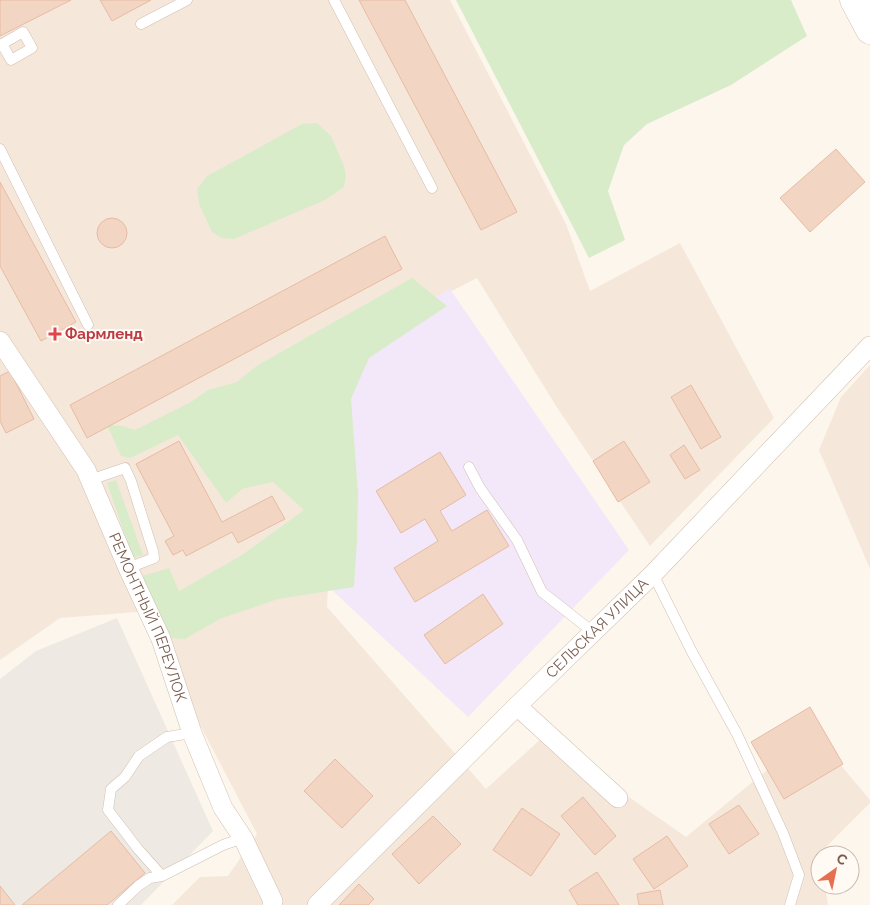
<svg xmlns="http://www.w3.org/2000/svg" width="870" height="905" viewBox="0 0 870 905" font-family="Raleway,sans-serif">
	<rect width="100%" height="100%" fill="#fdf6ec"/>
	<path fill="#f5e8da" d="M0,0H450L566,224L590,291L680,243L774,418L650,546L556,406L477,278L308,365L331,528L327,607L486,789L543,737L686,837L813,732L870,800V803L819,854L820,885H825L828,905H172L200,877L228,876L257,834L197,719L150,611L60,618L0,660Z
		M870,365V569L819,450L841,397Z"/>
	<path fill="#efe9e4" d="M117,618L213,831L141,905H0V679L36,651Z"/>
	<path fill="#f3e8fa" d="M450,289L629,550L468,717L333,591L339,515L315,364Z"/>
	<path fill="#d8ecc9" d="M456,0H791L807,36L731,85L647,124L624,145L608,191L625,240L589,258Z
		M317,123L331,136L344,166L346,176L344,187L325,200L234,239L222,238L212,232L199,204L197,189L207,176L302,124Z
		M412,278L447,306L369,358L351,399L358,493L357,540L354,587L278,599L220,619L185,639L165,638L139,577L169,568L179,591L242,555L304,510L273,482L242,489L226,503L178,435L130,458L121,456L107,425L123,426L135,430L191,402L208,390L237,382L258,365Z
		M116,480L143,555L133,558L107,483Z"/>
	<path fill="#f3d5c3" stroke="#e6bba3" d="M0,0H71L0,36Z
		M100,0H151L112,21Z
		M359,0H405L517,212L481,230Z
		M836,149L865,182L810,232L780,198Z
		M0,182L76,322L41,341L0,266Z
		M97 233a15 15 0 1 1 30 0a15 15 0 1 1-30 0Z
		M385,236L402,269L87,438L70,405Z
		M10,371L34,419L6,433L0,421V376Z
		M691,385L721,437L701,449L671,397Z
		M179,441L222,522L272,496L285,519L238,543L232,532L186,556L183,550L173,555L165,541L174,536L136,464Z
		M624,441L650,482L618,502L593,461Z
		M684,445L700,470L685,479L670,455Z
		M440,452L466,495L440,511L452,531L487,510L509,546L415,602L394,568L438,541L425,519L401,533L376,491Z
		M483,594L503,624L445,664L424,635Z
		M810,707L843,764L784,799L751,742Z
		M335,759L373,796L342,828L304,791Z
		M583,797L616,836L595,855L561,816Z
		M739,805L759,834L729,854L709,824Z
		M522,808L560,834L531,876L493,850Z
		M433,816L461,844L419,884L392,854Z
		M111,831L145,873L107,905H22Z
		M667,836L688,866L654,889L633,859Z
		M597,872L619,905H578L569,890Z
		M359,884L374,899L368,905H339Z
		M0,886L15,905H0Z
		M660,890L663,905H639L637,894Z"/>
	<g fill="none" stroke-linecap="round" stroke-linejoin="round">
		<defs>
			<path id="lane" d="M334,0L432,188
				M141,24L187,0
				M23,32L32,48L11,60L2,44Z
				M0,149L88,325
				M469,467L480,488L517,540L542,592L593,632
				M90,480L125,468L131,481L153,551L154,558L128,568
				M653,574L692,652L737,734L783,833L799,875L790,905
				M162,876L138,849L108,810L111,789L125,777L139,756L167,737L192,733
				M118,905L138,886L150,878L162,876L223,845L243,838"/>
			<g id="street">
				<path id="s1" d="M0,341L86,470L128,568L161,639L192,733L223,808L243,838L273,901L272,905"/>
				<path d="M517,706L618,798"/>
				<path id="s2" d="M317,905L517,706L653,574L870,346"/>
			</g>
			<path id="secondary" d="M854,0L870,30"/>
		</defs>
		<use href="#lane" stroke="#d1beb0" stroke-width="11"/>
		<use href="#street" stroke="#d1beb0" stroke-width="20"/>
		<use href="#secondary" stroke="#d6c0b0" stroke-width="29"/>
		<use href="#lane" stroke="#fff" stroke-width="10"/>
		<use href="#street" stroke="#fff" stroke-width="19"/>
		<use href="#secondary" stroke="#fff" stroke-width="28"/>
	</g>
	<path fill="#e0444e" stroke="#fffaf3" stroke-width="2" d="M52.5 326.5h5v5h5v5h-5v5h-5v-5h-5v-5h5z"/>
	<g text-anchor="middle" stroke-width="4" stroke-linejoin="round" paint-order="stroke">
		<g font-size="15" font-weight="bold" fill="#be3a42" stroke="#fffaf3" text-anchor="start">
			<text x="65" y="339">Фармленд</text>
		</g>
		<g font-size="15" fill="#7a5c4d" stroke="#fffaf3">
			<text dy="5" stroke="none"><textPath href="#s1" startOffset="315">РЕМОНТНЫЙ ПЕРЕУЛОК</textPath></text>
			<text dy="5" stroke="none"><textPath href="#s2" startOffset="394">СЕЛЬСКАЯ УЛИЦА</textPath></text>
		</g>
	</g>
	<g transform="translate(835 870) rotate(33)"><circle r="24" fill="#fffaf3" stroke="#cabbb1"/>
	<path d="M0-4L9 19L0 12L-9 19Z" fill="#e76f51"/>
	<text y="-8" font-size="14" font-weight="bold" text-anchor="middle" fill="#7a5c4d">С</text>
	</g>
</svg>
